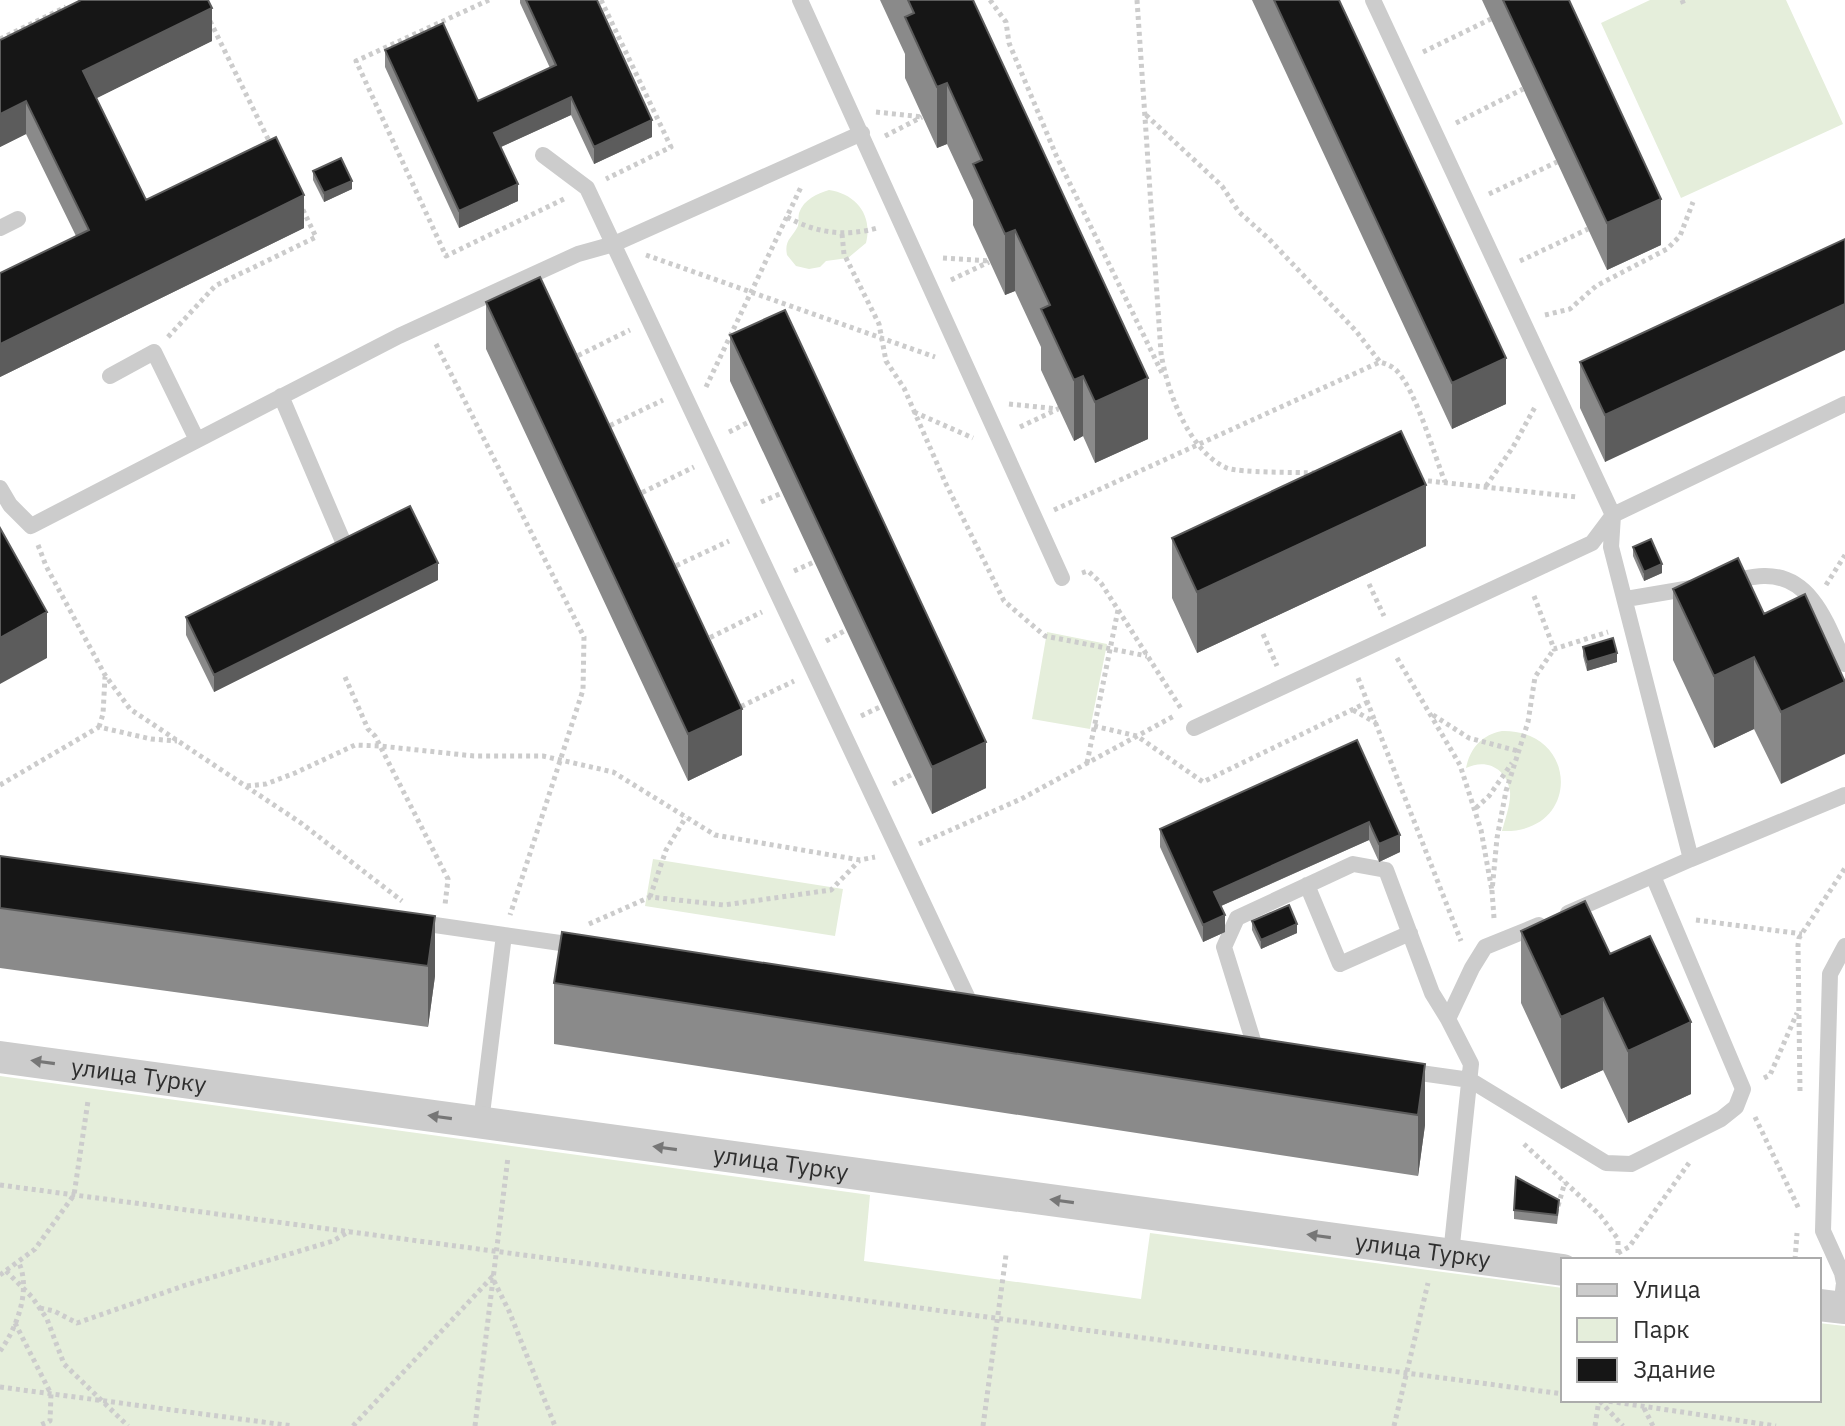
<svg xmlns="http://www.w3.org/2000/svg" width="1845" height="1426" viewBox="0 0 1845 1426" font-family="'IBM Plex Sans',sans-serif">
	<rect width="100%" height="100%" fill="#fff"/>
	<path fill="#e5eedb" d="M1650,0H1786L1843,124L1681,198L1601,23Z
		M829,190C856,194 873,215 866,243L848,258L826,261L820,267L809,269L796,266L787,255C784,240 792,238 798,226C799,222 798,217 799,213C804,199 817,194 829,190Z
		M1047,632L1107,644L1090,729L1032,719Z
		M1502,731C1579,729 1582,834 1502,831C1505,820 1511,803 1510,792C1507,768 1486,758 1466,768C1470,749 1481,735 1502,731Z
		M653,859L843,889L835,936L645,906Z
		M0,1076L870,1195L864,1261L1141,1299L1150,1233L1563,1288V1400H1819V1323L1845,1326V1426H0Z"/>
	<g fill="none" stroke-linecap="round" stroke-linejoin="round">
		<path stroke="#ccc" stroke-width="5" stroke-dasharray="4 4" stroke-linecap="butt" d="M489,0L356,61L446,256L564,199
			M601,0L671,147L606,179
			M990,0L1006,22L1009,43L1056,155L1162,373
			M1137,0L1161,353C1167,391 1189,452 1227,468C1240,473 1297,472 1314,473
			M1682,0L1684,5
			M210,21L271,145
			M0,39L66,7
			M1423,52L1491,19
			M876,112L923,117
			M1146,115L1222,186L1239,212L1269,239L1356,331L1380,362
			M1456,123L1523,89
			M885,136L922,117
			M1489,194L1557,162
			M787,217C816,233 845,237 877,228
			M842,234L844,254L879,324L886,361L904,388L946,484L1004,601L1045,636L1147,656
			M646,255L935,357
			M943,258L990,261
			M1520,261L1588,229
			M951,280L989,262
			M1545,315L1570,309L1596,286L1667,249L1680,236L1693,202
			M168,337L215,286L316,237L302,208
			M436,344L584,637L583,690L510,915
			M571,359L630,330
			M706,387L801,187
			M1009,404L1059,409
			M914,412L973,438
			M1020,427L1058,409
			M603,429L663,400
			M729,432L749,422
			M1420,480L1577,497
			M1486,486L1513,447L1535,407
			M635,496L694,467
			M761,502L782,493
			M1054,510L1380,362C1387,364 1392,366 1397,371C1416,391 1434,454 1445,482
			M38,545L46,566L105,675L130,709L301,823L402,901
			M669,569L729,541
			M794,571L814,562
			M1082,573L1088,571L1101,583L1182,710
			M1369,584L1384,616
			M1826,585L1845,555
			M1534,596L1554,649L1608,632
			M1263,634L1277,666
			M703,641L762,612
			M826,641L846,630
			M1397,658L1460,765L1481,830L1492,891
			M345,677L368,729L375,736L448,879L445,905
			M1358,678L1461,941
			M734,710L794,681
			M1353,710L1376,723
			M1433,715L1469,738L1518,751
			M861,716L882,706
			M1094,726L1137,736L1203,782L1368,702
			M99,727L103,714L105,677
			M1087,763L1118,610
			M893,784L913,774
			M0,785L99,727L151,739L177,741
			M247,786L266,784L295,773L355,745L380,746L474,756H543L613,772L715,835L860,860L875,857
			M1476,808L1489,796L1512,763
			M919,844L1021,799L1174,716
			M650,897L666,850L686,817
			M1494,918L1492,891L1497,838L1506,791L1528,722L1535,677L1554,649
			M1696,920L1802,934
			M589,924L650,897L724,905L831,890L859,861
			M1764,1078L1770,1075L1797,1013
			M1800,1091L1798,945L1799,938L1845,868
			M1755,1117L1799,1209
			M1524,1144L1600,1215L1618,1239V1260
			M0,1185L1563,1394
			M1558,1206L1565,1182
			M1618,1253L1629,1247L1689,1163
			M1795,1260L1797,1233
			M6,1271L32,1297L47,1319L64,1364L128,1426
			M0,1275L35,1249L74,1195L88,1101
			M40,1308L54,1311L77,1323L186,1285L333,1241L350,1231
			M15,1323L51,1394L50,1421L38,1426
			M0,1351C17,1328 31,1290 19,1263
			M0,1387L293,1426
			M1601,1400L1776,1426
			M1600,1401L1623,1426
			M1644,1408L1653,1426
			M353,1426L492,1277L509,1311L555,1426
			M475,1426L508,1157
			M983,1426L1006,1255
			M1394,1426L1428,1283
			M1595,1426L1599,1400"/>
		<path stroke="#ccc" stroke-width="16" d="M800,0L1062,578
			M1373,0L1613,515L1611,547L1691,859L1845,795
			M543,155L587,188L971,1005
			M0,228L18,219
			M110,376L154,352L197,440
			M281,396L342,539
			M0,488L10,505L31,526L399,336L578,254L614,244L862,133
			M1726,582C1738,580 1752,576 1764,576C1813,575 1828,627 1845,664
			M1626,599L1691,588
			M1194,728L1592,543L1613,515L1845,404
			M1307,885L1340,964L1410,933
			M1568,913L1691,859
			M414,922L581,946
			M1256,1050L1224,947L1237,918L1353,864L1386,870L1432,993L1448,1019
			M1406,1071L1470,1080L1606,1163L1631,1164L1721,1119L1736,1107L1743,1089L1653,876
			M481,1122L504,935
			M1451,1254L1471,1064L1448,1019L1472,968L1485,947L1539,925
			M1841,1308L1844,1283L1842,1273L1823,1231L1830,974L1845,946"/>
		<g stroke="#ccc" stroke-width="32">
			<path id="s1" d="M0,1057L1563,1270"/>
			<path d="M1819,1305L1845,1308"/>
		</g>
	</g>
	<path fill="#8a8a8a" d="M520,0H597L652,137L594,164L571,115L501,147L518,201L459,228L385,67V50L478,101L550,68L520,3Z
		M880,0H973L1148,439L1095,463L1083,436L1074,441L1041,370V347L1015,291L1005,295L973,225V200L947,144L937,148L905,78V54Z
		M1252,0H1339L1506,404L1452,429Z
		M1482,0H1569L1661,245L1607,270Z
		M0,40L212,41L96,98L146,200L304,228L0,377V273L76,236L26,134L0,147Z
		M313,171L352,189L324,202L313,180Z
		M1845,239L1605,462L1580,408V362Z
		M486,302L742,755L688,781L486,349Z
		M730,335L986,788L932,814L730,381Z
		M1172,538L1426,546L1197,653L1172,598Z
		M1633,547L1662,573L1644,581L1633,556Z
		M438,580L214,692L186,635V617Z
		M1673,589L1764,614L1805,594L1781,784L1754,729L1714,748L1673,660Z
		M1583,647L1617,662L1587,671L1583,656Z
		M1357,740L1400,852L1379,862L1369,840L1221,906L1225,932L1203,942L1160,847V829Z
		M0,856L435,916V976L428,1027L0,968Z
		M1252,921L1297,933L1261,949L1252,930Z
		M1521,931L1610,954L1691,1094L1628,1123L1603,1070L1561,1089L1521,1003Z
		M554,983L1425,1064V1125L1418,1176L554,1044Z
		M1559,1209L1557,1224L1514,1219V1210Z"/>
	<path fill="#5c5c5c" d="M212,8V41L83,105V71Z
		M947,83V144L937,148V87Z
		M571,97V115L494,150V133Z
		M26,101V134L0,147V114Z
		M652,120V137L594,164V147Z
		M352,181V189L324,202V193Z
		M518,184V201L459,228V211Z
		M304,195V228L0,377V344Z
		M1661,199V245L1607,270V223Z
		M1015,230V291L1005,295V234Z
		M1845,304V350L1605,462V415Z
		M1506,358V404L1452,429V383Z
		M1083,376V436L1074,441V380Z
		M1148,378V439L1095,463V402Z
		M1426,485V546L1197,653V592Z
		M438,563V580L214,692V675Z
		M1662,564V573L1644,581V572Z
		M47,612V658L0,684V638Z
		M1617,653V662L1587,671V662Z
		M1754,657V729L1714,748V676Z
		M1845,682V754L1781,784V712Z
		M742,709V755L688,781V734Z
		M986,742V788L932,814V767Z
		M1369,822V840L1214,909V892Z
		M1400,835V852L1379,862V844Z
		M1225,915V932L1203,942V925Z
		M435,916V976L428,1027V966Z
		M1297,924V933L1261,949V940Z
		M1603,998V1070L1561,1089V1017Z
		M1691,1022V1094L1628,1123V1051Z
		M1425,1064V1125L1418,1176V1115Z"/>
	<path fill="#161616" stroke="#5c5c5c" stroke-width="2" d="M81,0H208L212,8L83,71L146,200L276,137L304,195L0,344V273L89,230L26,101L0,114V40Z
		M526,0H597L652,120L594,147L571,97L494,133L518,184L459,211L385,50L443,23L478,101L556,65Z
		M908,0H973L1148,378L1095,402L1083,376L1074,380L1041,309L1050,305L1015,230L1005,234L973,164L982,160L947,83L937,87L905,17L914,13Z
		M1274,0H1339L1506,358L1452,383Z
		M1503,0H1569L1661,199L1607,223Z
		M341,158L352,181L324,193L313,171Z
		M1845,239V304L1605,415L1580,362Z
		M540,277L742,709L688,734L486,302Z
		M785,310L986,742L932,767L730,335Z
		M1401,431L1426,485L1197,592L1172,538Z
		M410,506L438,563L214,675L186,617Z
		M0,528L47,612L0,638Z
		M1651,539L1662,564L1644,572L1633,547Z
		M1738,558L1764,614L1805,594L1845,682L1781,712L1754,657L1714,676L1673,589Z
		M1613,638L1617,653L1587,662L1583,647Z
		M1357,740L1400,835L1379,844L1369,822L1214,892L1225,915L1203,925L1160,829Z
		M0,856L435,916L428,966L0,908Z
		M1585,901L1610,954L1650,936L1691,1022L1628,1051L1603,998L1561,1017L1521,931Z
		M1289,905L1297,924L1261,940L1252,921Z
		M562,932L1425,1064L1418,1115L554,983Z
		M1516,1177L1559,1200L1557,1215L1514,1210Z"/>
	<defs><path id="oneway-solid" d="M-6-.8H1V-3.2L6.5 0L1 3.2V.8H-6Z" transform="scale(2)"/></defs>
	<g fill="#767676">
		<use href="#oneway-solid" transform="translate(43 1062) rotate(-172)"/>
		<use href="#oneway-solid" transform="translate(440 1117) rotate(-172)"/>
		<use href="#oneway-solid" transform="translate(665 1148) rotate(-172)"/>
		<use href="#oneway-solid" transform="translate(1062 1201) rotate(-172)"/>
		<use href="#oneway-solid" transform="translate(1319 1236) rotate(-172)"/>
	</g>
	<g text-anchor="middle" stroke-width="8" stroke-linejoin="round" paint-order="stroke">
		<g font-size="24" fill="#2f2f2f" stroke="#fff">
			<text dy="8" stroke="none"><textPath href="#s1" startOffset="140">улица Турку</textPath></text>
			<text dy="8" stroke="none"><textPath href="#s1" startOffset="788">улица Турку</textPath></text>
			<text dy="8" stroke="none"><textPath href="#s1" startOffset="1436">улица Турку</textPath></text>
		</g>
	</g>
	<rect x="1561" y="1258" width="260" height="144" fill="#ffffff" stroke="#acacac" stroke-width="2"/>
	<rect x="1577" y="1284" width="40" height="12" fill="#cccccc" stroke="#acacac" stroke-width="2"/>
	<text x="1633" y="1298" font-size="24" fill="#2f2f2f">Улица</text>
	<rect x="1577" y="1318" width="40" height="24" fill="#e5eedb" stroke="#acacac" stroke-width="2"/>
	<text x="1633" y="1338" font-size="24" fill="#2f2f2f">Парк</text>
	<rect x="1577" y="1358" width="40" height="24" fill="#161616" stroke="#acacac" stroke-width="2"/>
	<text x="1633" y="1378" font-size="24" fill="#2f2f2f">Здание</text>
</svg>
